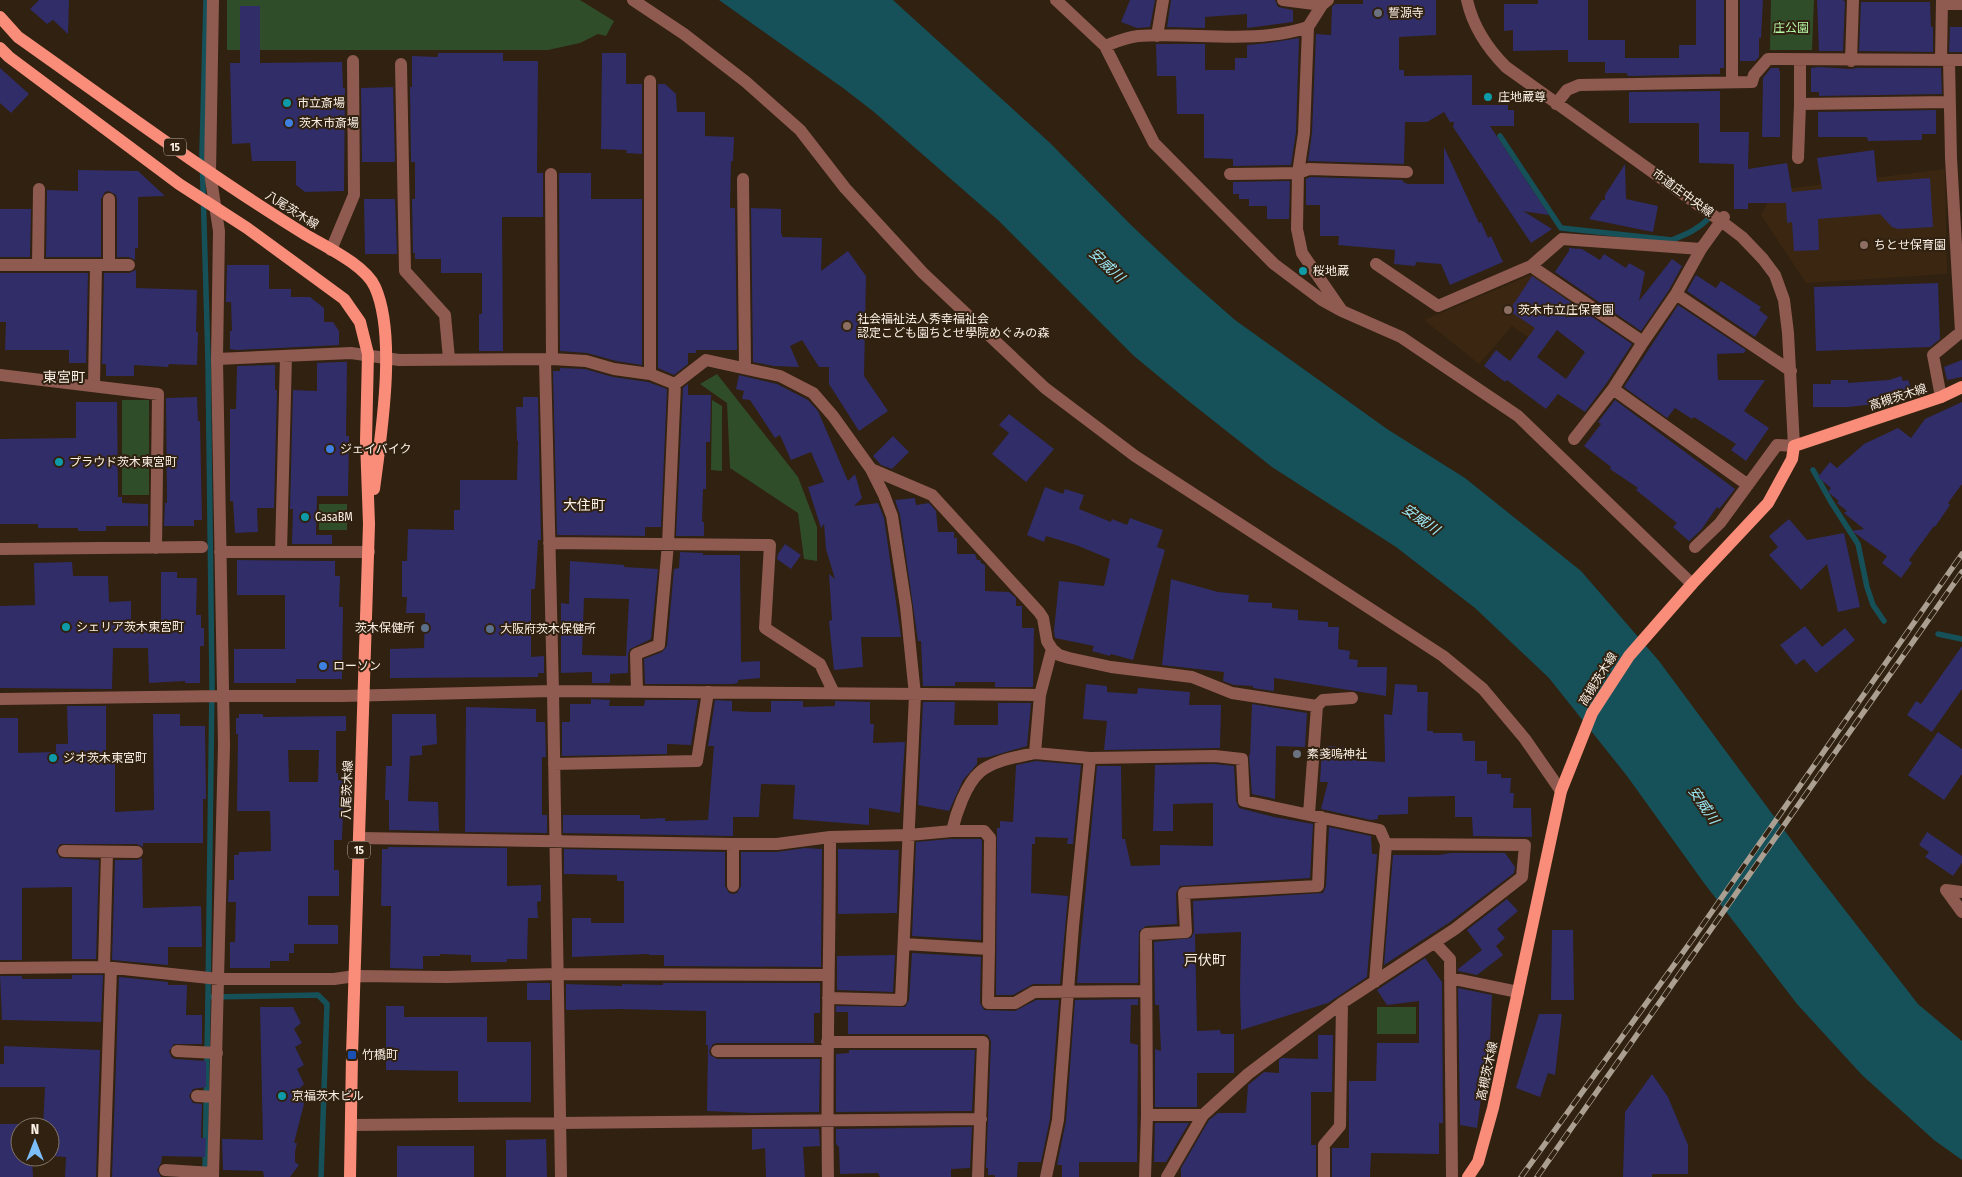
<svg xmlns="http://www.w3.org/2000/svg" width="1962" height="1177" viewBox="0 0 1962 1177" font-family="'Fira Sans Condensed','Noto Sans JP',sans-serif">
	<rect width="100%" height="100%" fill="#302110"/>
	<path fill="#3b2711" d="M1945,169L1947,274L1806,283L1761,215L1775,190Z
		M1533,274L1574,299L1540,345L1512,326L1479,364L1424,320Z"/>
	<path fill="#304d2a" d="M227,0H580L614,21L606,36L598,34L580,43L548,50H227Z
		M1771,0H1814L1812,50H1770Z
		M717,374L798,477L817,527V561L804,559L798,513L730,468L727,403L700,384Z
		M122,400H149V495H122Z
		M712,400L722,406V471L711,470Z
		M319,504H347V530H319Z
		M1377,1007H1416V1034H1377Z"/>
	<path fill="#16515a" d="M719,0H893L1050,143L1132,226L1185,276L1235,320L1387,429L1465,478L1581,571L1659,661L1813,869L1918,1004L1962,1041V1160L1934,1140L1862,1075L1797,1004L1704,883L1627,776L1549,678L1475,608L1396,547L1272,467L1186,399L1134,356L999,221L874,112L843,88Z"/>
	<g fill="none" stroke-linecap="round" stroke-linejoin="round">
		<path stroke="#16515a" stroke-width="5.5" d="M206,0L202,154L208,360L212,685L208,997L318,995L327,1004L321,1177
			M1500,136L1561,228L1672,240C1687,234 1699,229 1710,217
			M1813,470L1831,502L1858,544L1867,587L1873,605L1884,621
			M1938,634L1962,639
			M205,1172L208,997"/>
	</g>
	<path fill="#312d68" fill-rule="evenodd" d="M39,0H69L68,34L53,20L47,24L30,9Z
		M1130,0H1155L1150,27L1137,28L1121,22Z
		M1171,0H1275L1278,7L1293,10V22L1247,28V14L1205,17V28L1167,27Z
		M1363,0H1436V35L1399,37V70H1404V76L1472,75V105H1508V110H1514V126H1490L1549,215L1523,211L1552,229L1531,243L1453,127L1454,122H1450L1444,112L1427,122H1405L1404,164L1308,161L1312,133L1316,34L1331,35L1332,7L1335,4H1363Z
		M1538,0H1588V40H1625V58H1679V45H1696V0H1724V68H1720V74L1629,76L1627,75V73H1605V62H1568V50L1513,51V30L1504,31V4H1538Z
		M1740,0H1763L1761,38H1759V57L1755,61H1740Z
		M1817,0H1843L1845,2L1843,51H1819Z
		M1861,2H1930L1931,27H1933V52L1859,51Z
		M240,6H260V63L342,62L343,88H345L344,191L305,192L296,185V161H252L250,143L232,144L230,63H240Z
		M1950,27H1962V52H1949Z
		M1299,38L1296,132L1291,165L1233,166V159L1204,158V114H1177L1176,76H1157L1156,44H1205V70H1235V58H1247V45L1268,43Z
		M438,53H503V61H538L537,173H543V217H502L503,351H479V314H482V273H441V259H415V253H413L412,199H415V162H411L410,87H412V56L438,57Z
		M602,53H626V84H642V154L626,153L627,150L601,149Z
		M1819,67L1851,69L1856,68H1941L1942,94L1819,96V92H1811V68Z
		M0,68L29,94L11,113L0,103Z
		M1771,68H1779V71H1780V137H1762L1763,78Z
		M658,84H665L676,94L677,112H705V136L734,137L733,161H731L730,208H735L737,350H696V353H688V364L674,375L658,368Z
		M393,87L395,162H362L361,88Z
		M1720,91V132H1749L1748,169L1787,163L1792,192L1822,189L1817,158L1874,150L1877,182L1930,178L1933,227L1898,229L1892,227L1880,214L1818,219L1819,250L1794,251L1792,222L1787,223L1786,203H1748V209H1734V164L1699,163V123H1629V92Z
		M1936,110V134H1922V140L1868,141L1867,137H1818V112Z
		M1444,147L1479,223L1481,222L1488,238L1491,236L1503,262L1450,285L1441,264L1416,262L1415,266L1394,264L1395,250L1338,245L1339,236H1320V205H1306V179L1310,177L1403,180V182L1408,184H1444Z
		M1625,164L1626,199L1658,206L1653,232L1589,219L1602,200H1605V195Z
		M78,170L138,171L165,196L138,197V248H135V260L129,257H117V199L116,195L109,191L105,192L101,199V257H46L47,190L78,191Z
		M559,173H591V199H642V365L616,361L587,353L560,351Z
		M1290,181L1289,219H1267V206H1249V199H1239V194H1233V182Z
		M364,199H395L397,254H365Z
		M751,208L781,209V234H782V237L822,238L821,271L848,251L866,276L864,376L888,411L859,431L829,384V367H819L802,340L790,346L799,367L774,366L753,362Z
		M0,209H31L30,257H0Z
		M1569,248L1582,249L1600,260L1604,254L1626,268L1629,263L1645,272L1639,301L1672,259L1682,266L1669,290L1641,331L1555,272L1569,251Z
		M227,265H269V289H291V297H310L324,308V322H333L339,331V345L237,350L230,349V331H232L231,302H226Z
		M136,270V288L197,290L196,332H198L197,365L169,364L168,367L134,365V376H106V364H102L104,273H129Z
		M0,273H88L86,363H69V350H5L6,322H0Z
		M1696,275L1716,288L1721,281L1761,307L1759,310L1768,317L1755,337L1687,291Z
		M1532,276L1632,344L1606,384L1585,412L1558,394L1546,409L1507,380L1505,382L1484,366L1496,350L1510,361L1535,328L1509,311ZM1557,330L1585,352L1566,379L1537,357Z
		M1938,283L1940,339L1930,347L1816,351L1814,287Z
		M1678,305L1746,350L1744,353L1717,354L1718,380H1765L1744,411L1769,428L1746,461L1731,450L1736,444L1694,417L1692,419L1675,408L1667,418L1624,387Z
		M1962,360V377L1947,380L1944,367Z
		M339,362H347L346,436H349L348,496H317L316,535H332V544H292L293,509H290L293,390L317,391V363Z
		M275,365V390H277L274,508H257L258,532L235,533L233,501H230V409H236L237,366Z
		M560,368L585,369L613,377L648,382L667,389L661,527H645V536L557,535L553,371H560Z
		M739,375L777,384L808,400L818,411L848,481L855,474L862,498L854,506L878,503L884,518L901,637H861L863,667L834,670L829,621L832,620L829,574L835,579L826,549L824,524L821,528L808,487L824,482L811,452L791,460L780,435L775,438L750,400L742,399L744,391L736,389Z
		M1901,376L1903,381L1908,380L1914,396L1885,407L1883,403L1848,407H1813V384H1831V380H1848V383L1889,380Z
		M688,384V395H711L710,442H706V489H703L702,522H704V536H676L683,388Z
		M197,397L198,421H200L202,520H194V526H164L165,503H167L166,398Z
		M523,397H538L541,540H538L535,589H531V657L544,656V673H538V677L390,678V649L424,648L425,613H406L407,597H402V561H407L408,529L454,530V510H460V480H517L518,441H517L516,407H523Z
		M1615,400L1735,489L1719,509L1717,507L1701,530L1689,541L1673,527L1677,523L1636,490L1638,488L1610,469L1611,467L1584,446L1601,424L1598,422Z
		M76,402H117L118,497H122V503L148,504V526H106V531H78V528H38V524H0V439L76,438Z
		M1962,402V484L1948,503L1950,505L1935,527L1934,526L1909,560L1912,563L1901,578L1882,563L1887,556L1852,531L1864,529L1844,513L1847,511L1837,503L1839,501L1828,492L1831,488L1818,477L1830,462L1837,468L1864,444L1898,428L1911,438L1925,419Z
		M1009,414L1054,449L1026,482L992,454L1009,433L999,425Z
		M893,436L909,452L892,469L881,465L873,456Z
		M1045,487L1063,494L1065,489L1084,495L1079,509L1111,522L1112,519L1127,525L1130,518L1163,530L1157,547L1165,550L1133,660L1111,654L1110,656L1092,651L1094,646L1055,638L1054,631L1059,581L1104,586L1110,559L1076,545L1046,536L1044,542L1027,535Z
		M915,498L916,505L929,503L936,511L938,532H954V538H957V554H975L977,560H980L981,563L985,565V591L1009,592L1016,598V606H1022V628H1034L1033,687H995V682H955V686H923L921,641H918L900,515L895,500Z
		M1789,519L1807,540L1844,533L1860,607L1838,612L1827,564L1801,590L1769,555L1778,547L1769,536Z
		M785,544L801,555L791,569L777,559L778,554Z
		M680,552L703,553V555H740L741,662L760,661V678L738,680V683L732,684H645L644,659L662,652L667,646L674,569L679,568Z
		M237,560L335,561V576H340L339,607H343L342,679H296V683H234V649H285V595H237Z
		M570,561L624,565V567L658,569L651,639L630,649L628,654V673L610,674V683H592V672L561,673V603L569,604ZM584,598L629,599L626,656L582,655Z
		M72,562L73,576H108L109,602L131,601V625L161,626V572H177V578H197L196,615H201V628H204V646H200V683H185V681L149,683L148,648H113L112,689L0,688V606L35,605L34,563Z
		M1171,579L1218,592L1249,595L1248,602L1272,603V608L1298,610V620L1328,622V627H1339L1338,649L1350,651L1349,659L1358,660L1357,667H1387L1386,696L1274,678V691L1253,688V686L1234,685L1223,681L1224,672L1162,665Z
		M1805,626L1822,647L1845,628L1855,640L1816,673L1804,659L1796,665L1780,645Z
		M1962,646V689L1932,732L1907,715L1916,701L1921,704Z
		M1086,684L1107,686V692L1137,694L1138,688L1190,692L1189,705H1221L1220,748L1104,750L1107,721L1083,719Z
		M1395,684L1417,685V692H1428L1427,731H1433V733H1462L1463,741H1475V761H1487V774H1501V778H1511L1510,793H1514L1513,808H1531L1532,837L1473,836L1472,817H1455V796L1408,797V814L1378,815V819L1371,820L1321,809L1328,782H1320L1322,746L1345,747V754L1354,755L1353,760L1385,762L1384,714L1392,715Z
		M591,699L610,700L609,706H644L645,700H698L691,745L667,744V754L562,756V722H570V704H591Z
		M715,700L732,701V711L753,712H771V701H803V707L835,706V701L870,702V724H874L873,743L905,742L900,813L869,808V825L793,819L795,785L761,784L759,817H733V836L563,833V815H640V819L665,818V821L708,820L714,746H708Z
		M923,702H955L954,725H998V703H1031L1027,746L989,757L977,758V764L963,780L949,811L918,805Z
		M1252,704L1307,713L1305,747L1276,746L1275,799L1252,794L1249,755H1250Z
		M67,706H106V764H115V812L154,810L153,714H180V726H205L206,799H203V843H143V847L137,844H60L56,851L60,858L99,860L96,959H72V887L22,888V960H0V718H18V753L56,752V744H68Z
		M466,707L536,709V722H545L546,757H542V815H547V833L465,832Z
		M239,714H263V717L346,716V731H336V773H338V780L344,781L342,840H334V870H339V896H308V925H338V944H294V953H289V961H270V968H230V942H235L236,902H228L229,880H234V855H239V852L271,851L270,811H237L238,734H236V718H239ZM288,750H319L318,782H289Z
		M392,714H436L437,744L422,746V755L410,756L408,801L438,802L439,831L389,830V800H385L386,766H392Z
		M1938,732L1962,749V774L1944,800L1908,775Z
		M1036,761L1081,765L1073,844H1067L1068,838L1035,837V844H1032L1031,893L1068,896L1060,984H1033L1013,995H996L997,828H1000V821L1013,822L1016,765Z
		M1215,764L1234,766L1236,801L1239,808L1274,817L1313,824L1310,878L1180,886L1176,893L1177,924L1146,926L1139,931L1138,983H1077L1097,766H1121L1122,839H1125L1131,866L1160,865V845L1213,846V803L1173,804V831H1153L1155,765Z
		M1329,827L1371,836L1372,854H1377L1367,977L1328,1003L1241,1030L1240,990L1241,932L1195,934L1197,1031L1220,1030L1221,1034H1234V1073H1197V1107H1155V1049L1161,1051L1159,1005H1155L1154,942L1191,938L1194,932L1193,901L1323,893L1326,886Z
		M1927,832L1962,856V863L1953,876L1925,857L1929,852L1919,845Z
		M949,839H981L982,841L981,940L912,936L916,842Z
		M899,843L897,913L838,914V849L899,850Z
		M388,847L507,848V886L541,885V901L537,902L538,918H528L527,959H507V962H471V955L440,954V956H423V969L390,968L391,906H381L382,849H388Z
		M805,848L822,849L821,967L664,966V955H649V954L572,957V918H591V923H624V881H617V875L564,874V849L725,852V886L729,893L733,894L737,893L741,886V852H777Z
		M1451,853H1505L1515,867L1514,873L1450,922L1384,965L1393,855H1439Z
		M142,858L143,908L201,906L202,947H168V965L112,960L115,860H137Z
		M1507,899L1518,911L1497,929L1505,938L1496,946L1503,955L1477,975L1458,971V969L1482,950L1467,930Z
		M1552,930H1573L1574,1000H1551Z
		M912,953L981,957L980,1003L984,1010L1015,1011L1036,1000H1059L1050,1119L1041,1162H1018L1017,1177H995V1175H988V1168H986L991,1042L988,1035L983,1034H848V1012H836V1006L905,1007L909,1000Z
		M895,955L893,992L837,990V956Z
		M1425,958L1442,982L1443,1123H1439V1154L1371,1153L1370,1177H1332V1148H1349V1081H1376L1377,1043H1419V1001L1387,1005L1377,990Z
		M72,975H103L101,1022L2,1020L0,976H22V979H72Z
		M119,977L168,982V985H187L186,1015H202V1044H174L169,1051L172,1058L176,1059L206,1061V1087L193,1089L189,1096L193,1103L202,1104L201,1138H206L205,1157L162,1156L161,1163L157,1170L161,1177H112Z
		M527,983H550V1000H527Z
		M663,983H820V1013H814V1043H717L713,1044L709,1051L710,1055L717,1059H820L819,1112L752,1113L707,1111L708,1045H706V1011L617,1009L566,1010V984L622,986V984L663,985Z
		M1458,988L1492,995L1489,1068H1485L1477,1128L1460,1125Z
		M1138,999V1005H1131L1130,1043L1138,1045L1137,1162H1079V1177H1062V1165H1057L1066,1121L1075,1000Z
		M386,1006H404V1017H487V1042H531V1102H458V1071L386,1070Z
		M260,1007H293L301,1023L294,1029L302,1043L295,1047L304,1065L297,1069L304,1084L300,1088L304,1104L294,1143H297L295,1152V1162L299,1165L290,1177H264L263,1171L223,1170L222,1139L263,1140Z
		M1539,1014H1562L1555,1075L1548,1073L1540,1097L1516,1088Z
		M1318,1035H1333L1332,1092H1311V1145H1316V1177H1181V1168L1209,1120L1218,1113H1246L1248,1085L1264,1072L1279,1073V1060L1282,1058L1318,1059Z
		M4,1046L100,1050L96,1177H65L66,1157L50,1156V1127H43L45,1087H0V1064H4Z
		M849,1050H975L972,1111L836,1112V1054L849,1053Z
		M1652,1074L1668,1097L1688,1145V1174H1652V1177H1623L1625,1112Z
		M1155,1123H1189L1166,1162H1154Z
		M0,1124H20V1157H32L33,1177H0Z
		M972,1127L970,1168L951,1169V1177H880L878,1173L840,1174L839,1147L836,1144V1129Z
		M752,1129H819L820,1146L803,1147L805,1177H766L765,1148L752,1150Z
		M546,1139L547,1177H506V1140Z
		M397,1146H474V1177H397Z"/>
	<g fill="none" stroke-linecap="round" stroke-linejoin="round">
		<path stroke="#8f5a50" stroke-width="12" d="M213,0L210,173L219,231L217,359L224,745L213,1177
			M633,0L684,34L746,82L800,130L845,188L923,273L1045,388L1135,456L1443,656L1483,689L1525,739L1561,791
			M1056,0L1105,46C1115,42 1127,37 1138,36C1194,32 1254,45 1308,27
			M1283,0L1322,5
			M1328,0L1322,5L1308,27L1304,133L1298,173L1297,229L1302,253L1342,311L1401,337L1518,416L1692,584
			M1467,0C1473,27 1487,48 1506,67L1721,221L1742,237L1763,259L1775,275L1784,300L1788,333L1794,446L1777,445L1720,523L1695,547
			M1732,0V82
			M1942,4H1962
			M1157,36L1163,0
			M1105,46L1154,143L1274,264L1322,300L1340,310
			M1800,60V104L1949,102
			M1941,60L1942,0
			M1851,61L1853,0
			M401,64L405,271L445,315L449,359
			M650,81V374
			M1556,104L1567,90L1579,85L1752,82L1754,75L1768,59L1962,60
			M1798,158L1800,104
			M551,174L552,359
			M1230,174L1298,173L1309,169L1407,172
			M743,179L745,368
			M331,250L354,195L353,61
			M1376,264L1438,306L1531,266
			M0,265H129
			M38,265L39,189
			M109,265V199
			M1676,294L1791,371
			M1643,342L1531,266L1562,239L1701,249
			M217,359L351,353L399,360L552,359L586,361L614,369L650,374L675,384L706,360L780,376L813,393L833,416L871,469L884,495L892,516L906,607L915,695L901,1000L828,998
			M545,360L553,691L561,1177
			M0,375L158,394L156,548
			M94,386L96,265
			M1613,389L1748,485
			M1941,397L1933,355L1961,332L1951,158L1949,60
			M1574,439L1613,389L1643,342L1676,294L1701,249L1724,217
			M871,469L932,495L1039,612L1043,618L1047,641L1052,649L1059,655L1069,658L1111,667L1192,677L1232,693L1317,706L1309,814
			M549,543L770,545L765,628L820,664L834,693
			M0,549L202,547
			M220,552H369
			M281,552L286,356
			M1052,649L1040,695L1035,753L1090,758L1215,756L1242,759L1244,801L1380,830L1386,844L1525,845L1522,877L1455,929L1342,1003L1248,1074L1203,1115L1167,1177
			M637,692L636,654L659,645L668,544L675,384
			M0,699L223,696H342L553,691L1040,695
			M1317,706L1323,700L1352,698
			M554,764L697,761L708,692
			M830,837L909,835L952,831C956,813 966,784 980,772C994,760 1018,757 1035,753
			M360,838L733,844H777L830,837C830,950 826,1063 828,1177
			M733,844V886
			M64,851L137,852
			M1946,890L1962,912
			M1946,890L1962,892
			M1435,943L1450,959L1452,1177
			M904,944L989,949L990,838L984,831H952
			M989,949L988,1003H1015L1034,992L1146,991
			M104,967L107,852
			M0,968L104,967L219,979H334L355,976L447,977L558,974L828,975
			M1450,978L1518,992
			M1375,982L1386,844
			M827,1042H983L978,1177
			M177,1051L217,1053
			M717,1051H827
			M197,1096L215,1097
			M1203,1115H1147L1146,934L1186,932L1184,893L1318,886L1321,817
			M351,1125L981,1119
			M165,1170L213,1173
			M104,1177L111,968
			M1046,1177L1058,1120L1073,926L1090,758
			M1145,1177L1147,1115
			M1324,1177V1145L1340,1126L1342,1003"/>
		<path stroke="#fa8d7a" stroke-width="12" d="M0,17L18,37C113,104 207,174 306,235C326,247 365,265 375,287C397,336 381,435 374,489
			M0,48L9,57L179,184L247,228L344,299L360,322L368,354L366,441L369,524L352,1055L350,1177
			M1468,1177L1478,1162L1493,1108L1561,791L1592,713L1629,656L1692,584L1768,503L1792,459L1794,446L1941,397L1962,387"/>
		<defs>
			<path id="rail" d="M1521,1177L1697,933L1962,554
				M1537,1177L1962,572"/>
		</defs>
		<use href="#rail" stroke="#ab9f92" stroke-width="5.5"/>
		<use href="#rail" stroke="#302110" stroke-width="4" stroke-dasharray="11" stroke-linecap="butt"/>
	</g>
	<g fill="#6b7280" stroke="#302110" stroke-width="2">
		<circle cx="1378" cy="13" r="5"/>
		<circle cx="1297" cy="754" r="5"/>
	</g>
	<g fill="#0f9aa8" stroke="#302110" stroke-width="2">
		<circle cx="1488" cy="97" r="5"/>
		<circle cx="287" cy="103" r="5"/>
		<circle cx="1303" cy="271" r="5"/>
		<circle cx="59" cy="462" r="5"/>
		<circle cx="305" cy="517" r="5"/>
		<circle cx="66" cy="627" r="5"/>
		<circle cx="53" cy="758" r="5"/>
		<circle cx="282" cy="1096" r="5"/>
	</g>
	<g fill="#3f7fe0" stroke="#302110" stroke-width="2">
		<circle cx="289" cy="123" r="5"/>
		<circle cx="330" cy="449" r="5"/>
		<circle cx="323" cy="666" r="5"/>
	</g>
	<g fill="#8d6e63" stroke="#302110" stroke-width="2">
		<circle cx="1864" cy="245" r="5"/>
		<circle cx="1508" cy="310" r="5"/>
		<circle cx="847" cy="326" r="5"/>
	</g>
	<g fill="#5c6f8a" stroke="#302110" stroke-width="2">
		<circle cx="425" cy="628" r="5"/>
		<circle cx="490" cy="629" r="5"/>
	</g>
	<rect fill="#1a4fb4" stroke="#302110" stroke-width="2" x="347" y="1050" width="10" height="10" rx="2.5"/>
	<g text-anchor="middle" stroke-width="4" stroke-linejoin="round" paint-order="stroke">
		<g fill="#302110" stroke="#beb3a6" stroke-width="1">
			<rect x="164" y="138.5" width="22" height="17" rx="4"/>
			<rect x="348" y="841.5" width="22" height="17" rx="4"/>
		</g>
		<g font-size="11" font-weight="bold" fill="#fbf1e7">
			<text x="175" y="151">15</text>
			<text x="359" y="854">15</text>
		</g>
		<g font-size="12" fill="#fbf1e7" stroke="#302110" text-anchor="start">
			<text x="1388" y="17">誓源寺</text>
			<text x="1498" y="101">庄地蔵尊</text>
			<text x="297" y="107">市立斎場</text>
			<text x="299" y="127">茨木市斎場</text>
			<text x="1874" y="249">ちとせ保育園</text>
			<text x="1313" y="275">桜地蔵</text>
			<text x="1518" y="314">茨木市立庄保育園</text>
			<text x="857" y="323">社会福祉法人秀幸福祉会<tspan x="857" dy="14">認定こども園ちとせ學院めぐみの森</tspan></text>
			<text x="340" y="453">ジェイバイク</text>
			<text x="69" y="466">プラウド茨木東宮町</text>
			<text x="315" y="521">CasaBM</text>
			<text x="76" y="631">シェリア茨木東宮町</text>
			<text x="415" y="632" text-anchor="end">茨木保健所</text>
			<text x="500" y="633">大阪府茨木保健所</text>
			<text x="333" y="670">ローソン</text>
			<text x="1307" y="758">素戔嗚神社</text>
			<text x="63" y="762">ジオ茨木東宮町</text>
			<text x="362" y="1059">竹橋町</text>
			<text x="292" y="1100">京福茨木ビル</text>
		</g>
		<g font-size="12" fill="#b5faa7" stroke="#302110">
			<text x="1791" y="32">庄公園</text>
		</g>
		<g font-size="12" fill="#fbf1e7" stroke="#302110">
			<text transform="translate(1683 193) rotate(36)" y="4">市道庄中央線</text>
			<text transform="translate(292 210) rotate(32)" y="4">八尾茨木線</text>
			<text transform="translate(1898 397) rotate(-18)" y="4">高槻茨木線</text>
			<text transform="translate(1598 679) rotate(-58)" y="4">高槻茨木線</text>
			<text transform="translate(347 790) rotate(-88)" y="4">八尾茨木線</text>
			<text transform="translate(1487 1071) rotate(-78)" y="4">高槻茨木線</text>
		</g>
		<g font-size="14" font-style="italic" fill="#9be8f7" stroke="#302110">
			<text transform="translate(1107 265) rotate(43)" y="5">安威川</text>
			<text transform="translate(1421 519) rotate(35)" y="5">安威川</text>
			<text transform="translate(1704 805) rotate(56)" y="5">安威川</text>
		</g>
		<g font-size="14" fill="#fbf1e7" stroke="#302110">
			<text x="64" y="382">東宮町</text>
			<text x="584" y="510">大住町</text>
			<text x="1205" y="965">戸伏町</text>
		</g>
	</g>
	<g transform="translate(35 1142)"><circle r="24" fill="#302110" stroke="#817466"/>
	<path d="M0-4L9 19L0 12L-9 19Z" fill="#7cbef9"/>
	<text y="-8" font-size="14" font-weight="bold" text-anchor="middle" fill="#fbf1e7">N</text>
	</g>
</svg>
